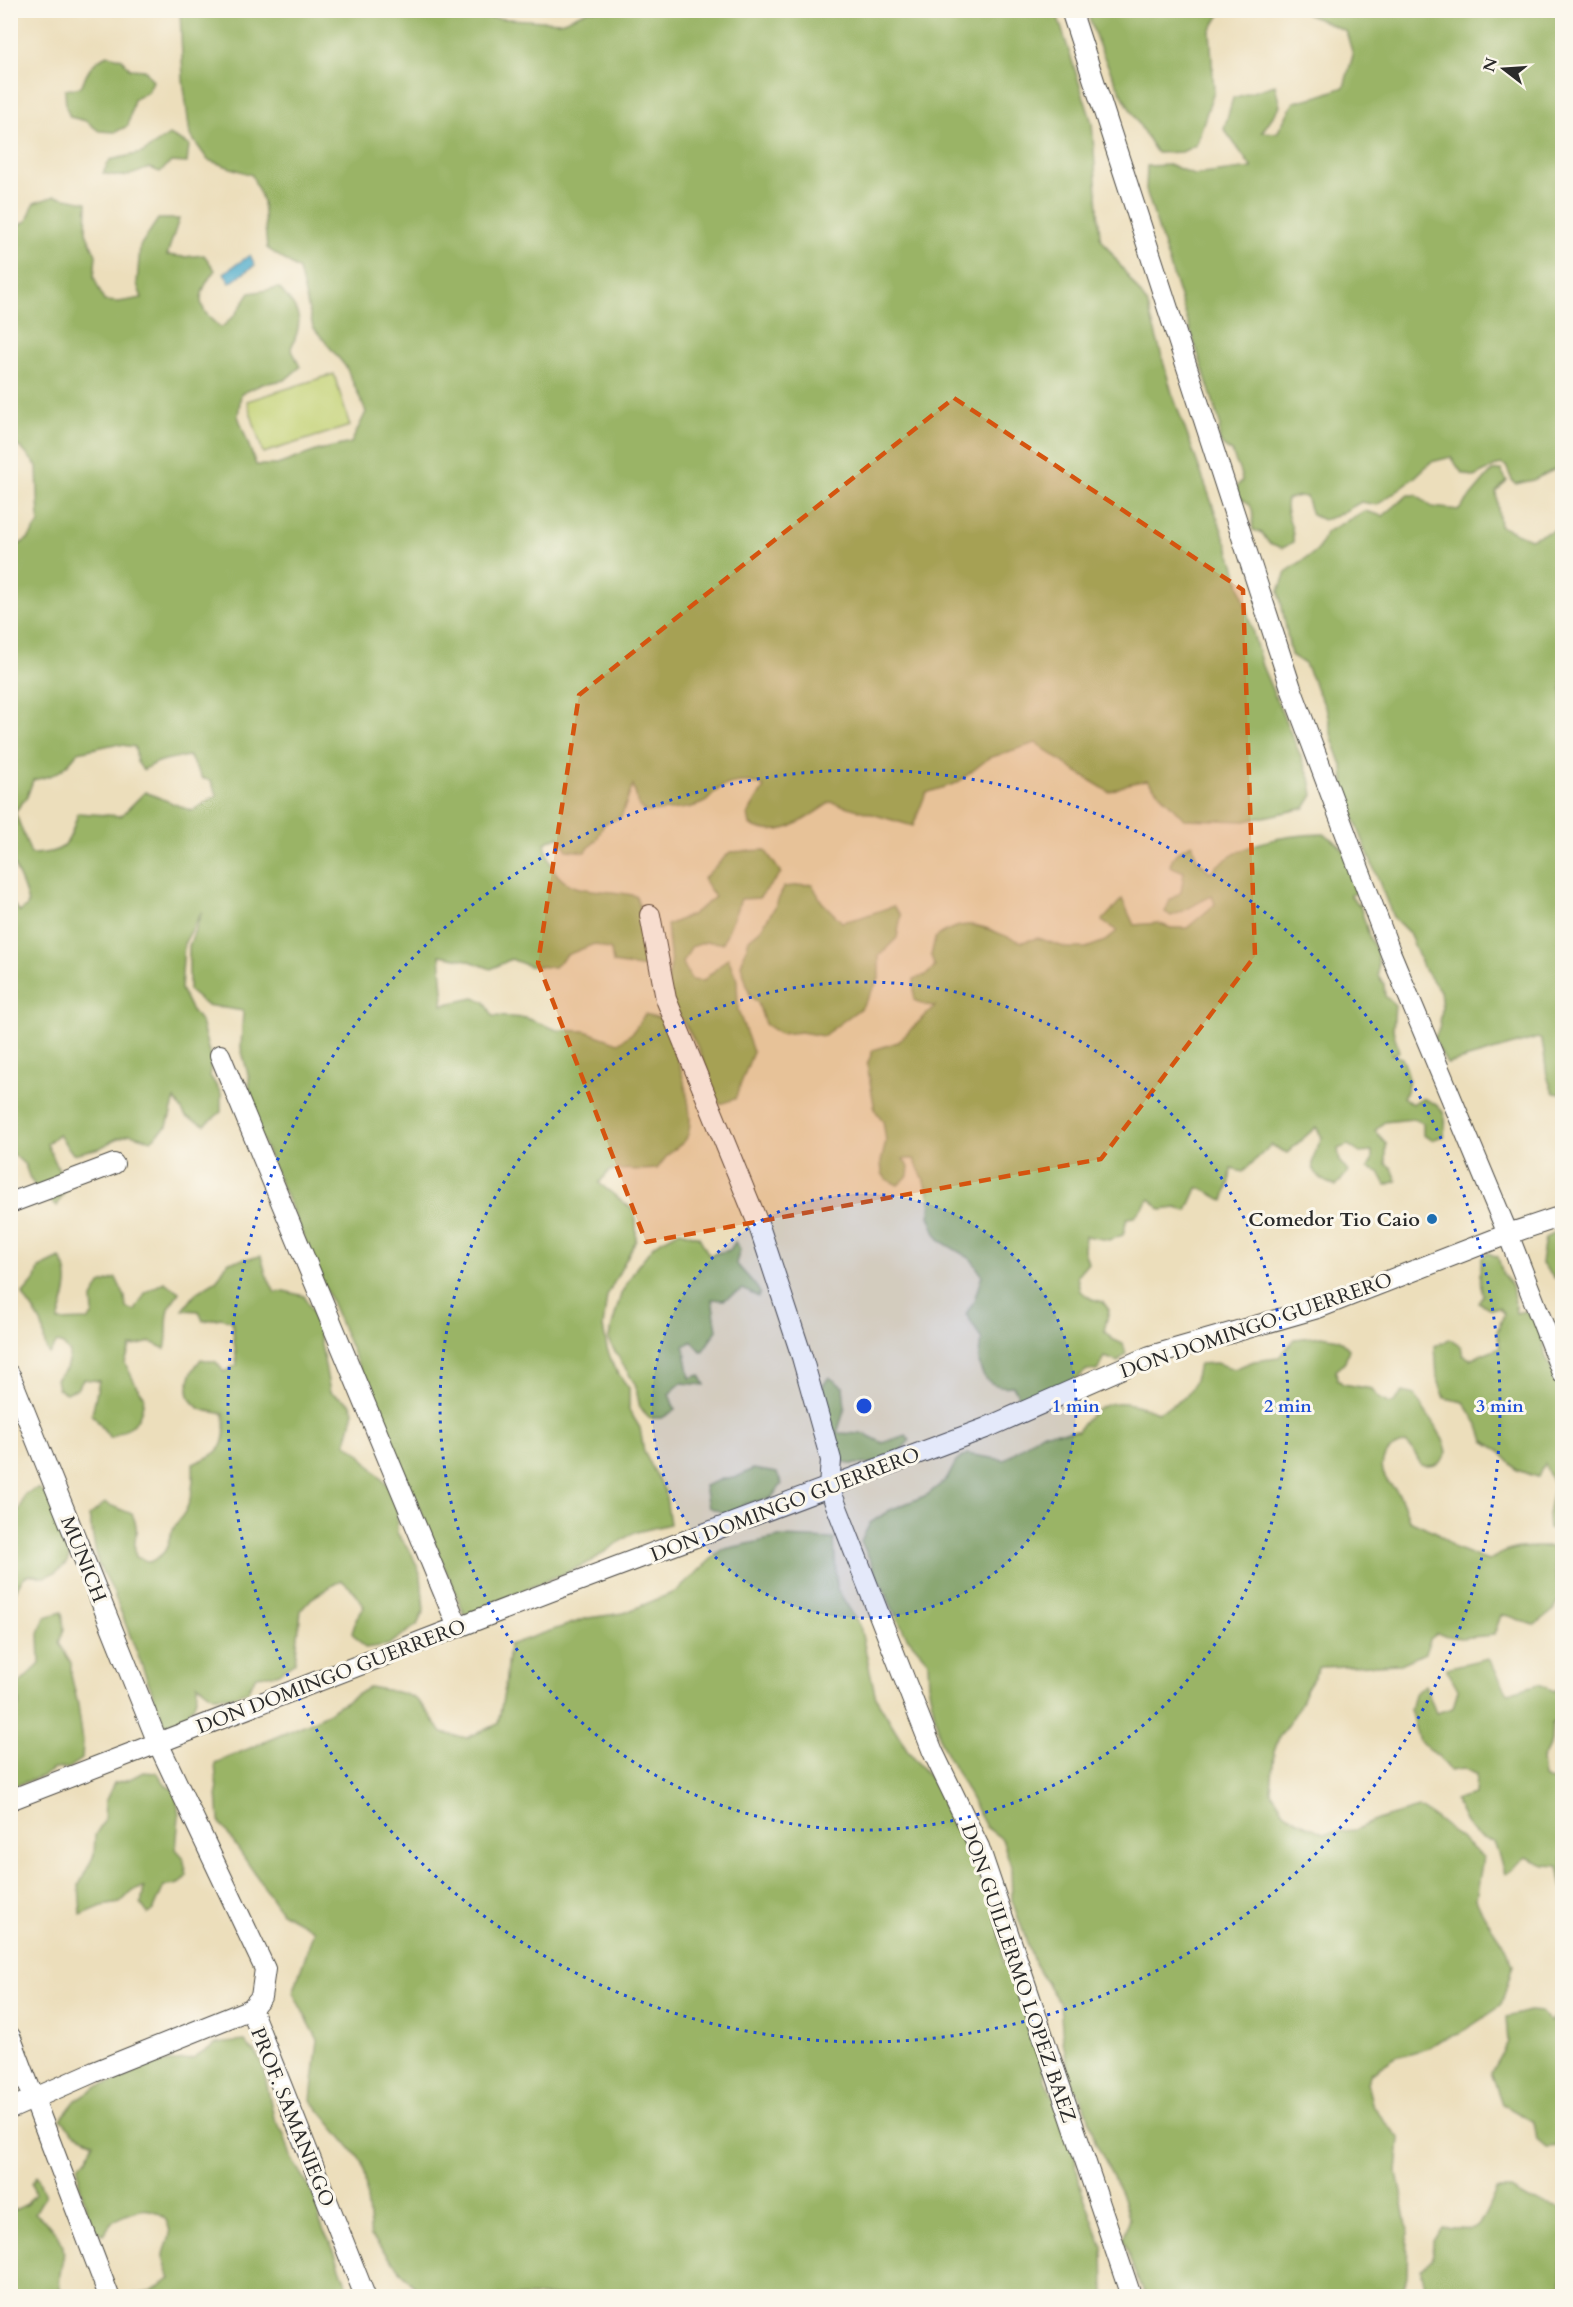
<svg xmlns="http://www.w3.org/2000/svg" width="1573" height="2307" viewBox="0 0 1573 2307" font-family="Cardo,serif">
	<rect width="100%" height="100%" fill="#fbf7ec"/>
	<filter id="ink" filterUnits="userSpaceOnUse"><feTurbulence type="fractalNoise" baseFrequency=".0167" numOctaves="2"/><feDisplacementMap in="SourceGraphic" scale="12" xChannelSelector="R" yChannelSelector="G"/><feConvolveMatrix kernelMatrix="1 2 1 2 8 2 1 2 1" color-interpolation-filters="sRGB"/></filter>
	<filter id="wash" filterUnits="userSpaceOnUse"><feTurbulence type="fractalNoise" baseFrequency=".008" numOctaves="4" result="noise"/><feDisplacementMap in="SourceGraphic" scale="24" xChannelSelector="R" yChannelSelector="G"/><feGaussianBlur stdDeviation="1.35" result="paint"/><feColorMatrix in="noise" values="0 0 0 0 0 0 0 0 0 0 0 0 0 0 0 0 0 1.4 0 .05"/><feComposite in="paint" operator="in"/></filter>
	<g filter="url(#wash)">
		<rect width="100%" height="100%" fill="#ecdebb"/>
		<path fill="#c3d274" stroke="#777e50" stroke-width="1.5" d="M334,374L350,426L263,453L247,401Z"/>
		<path fill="#9ab466" stroke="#627048" stroke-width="1.5" fill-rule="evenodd" d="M466,10L474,17L561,22L590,10L1056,11L1092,123L1100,237L1147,303L1172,393L1234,564L1262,666L1310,778L1313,795L1305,808L1245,821L1184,819L1147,780L1128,784L1109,792L1078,773L1036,743L989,758L957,783L926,793L913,826L831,802C804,819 783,841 750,825L748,814L764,787C753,779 730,781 719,789C714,792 710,799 705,802C688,811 663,810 644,812L638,804L633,785L621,817L604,824L597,839L585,852L567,850L559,836L545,843C555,902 592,885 636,896C646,920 648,942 645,968L613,963L611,950L594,944L567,955L554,967L529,966L511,959L491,969L467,960L440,955L443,991L442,1005L474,998L485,1002L493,1016L526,1018L557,1030L585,1031L618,1043L632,1033L645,1014L663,1019C673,1043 700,1116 686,1139C682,1145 673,1149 669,1154C664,1159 661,1164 657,1169C640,1171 625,1168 609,1171L599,1183L632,1209L636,1220V1240L607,1296L603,1327L607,1348L614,1368L629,1388V1410L640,1428L644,1452L665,1491L670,1524L633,1533L588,1563L465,1615L251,1114L249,1078L241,1048L243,1011L206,1005L189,991V946L202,911L184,944L181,989L191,1009L201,1022L211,1060L210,1076L221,1093V1112L205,1125L186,1117L175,1099L167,1126L151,1140L130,1134L116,1139L100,1148L73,1154L58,1134L47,1144L67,1187L57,1206L41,1194L30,1179L25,1165L11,1152L10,906L14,905L20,912L28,905C26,886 15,872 10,853L11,540L17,546L28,539L39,523L37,466L22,449L11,442V229L27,221L34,203L55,196L87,202L86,232L96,255L94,277L104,301L119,302L142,298L137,284L140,246L158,219H179L167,255L184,257L204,255L215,270C196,295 195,308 221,328L235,315L250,293L279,288C300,312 305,319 291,348L300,367L285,380L262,384L241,394L238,416L256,465H277L319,450L351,443L366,412L346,367L313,327L299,270L267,248L263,202L252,175L208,160L190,135L183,79L180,11ZM115,744L135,747L137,762L143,770C158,760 171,758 189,756L202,778L211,781L217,795L192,811L145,792L121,816L78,813C68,845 67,853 31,854L15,812L27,797L33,780C56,776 64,771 78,752Z
			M1087,11H1222L1210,31L1214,91L1196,145L1182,152L1157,153C1128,109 1102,61 1087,11Z
			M1300,11H1562V466L1533,480L1516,484L1512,480L1506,466L1500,464L1474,477L1462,473L1451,457L1431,462L1414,478L1377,505L1361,502L1336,516L1323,520L1312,515L1306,497L1299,496L1287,499C1283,516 1295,524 1293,542L1283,548L1269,543L1262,533L1253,530C1251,521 1256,510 1248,503C1243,499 1240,499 1236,493L1237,486L1242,481C1241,471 1235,462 1232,452C1216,443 1219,440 1220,423L1146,190L1147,166L1171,165L1194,175L1252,168L1224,129L1233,98L1275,85L1280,106L1262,132L1277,133L1294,102L1319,96L1344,87L1353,55L1346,31Z
			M107,55L121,58L130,69L145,70L153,81L148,92L134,99L128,126L115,132L99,131L86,121L70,117L66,107L65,90L81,87C87,72 92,62 107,55Z
			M169,135L189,145L187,163L171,162L160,172L149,168C129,176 125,179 103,173L110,160L142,153Z
			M1501,470L1507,481L1496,492L1500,526L1530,539L1562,527V1094L1554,1093C1543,1073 1547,1062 1542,1041L1538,1038L1447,1064L1434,1039L1439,1029L1442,1009L1440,991L1423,967L1409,933L1393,917L1345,795L1343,768L1332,738L1327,711L1305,664L1291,655L1279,591L1286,572L1318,550L1326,532L1365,511L1383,516L1408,495H1416L1432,507L1459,510L1492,471Z
			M1324,834C1349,847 1353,867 1359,892L1350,895L1360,906L1370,939L1378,953V975L1384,984L1385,996L1395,1005L1393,1030L1399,1052L1391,1054L1402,1058C1409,1073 1412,1082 1403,1097L1412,1104L1422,1098C1442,1105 1450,1115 1443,1136L1432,1140L1423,1135V1123L1413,1119L1384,1122L1375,1131L1386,1143V1164L1392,1168L1397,1181L1386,1185L1379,1172L1368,1168L1372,1160V1152L1360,1153L1348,1145L1338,1149L1340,1162L1348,1172L1336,1186C1304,1175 1311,1162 1322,1137L1316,1127L1287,1153L1271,1145L1243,1172L1231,1169L1230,1181L1224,1201L1201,1188H1197L1187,1211L1176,1208L1161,1210L1150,1199L1134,1217L1127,1218L1123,1235L1109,1240L1085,1236L1084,1250L1088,1263L1077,1276L1080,1291L1092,1299L1103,1302L1109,1310L1104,1331L1112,1339L1123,1344L1126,1353L1118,1362L1105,1357L1097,1371L1087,1370L1067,1386L1024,1404L1013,1386C982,1390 974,1366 982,1340L966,1314L974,1301L982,1275L971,1259L939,1240L929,1216C935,1196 922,1177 914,1159H903L909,1167L908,1176L898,1185L886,1179L882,1173L881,1162L886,1141L883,1121L875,1110L867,1065L873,1050L898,1042L935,1006L925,1005L914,1000V979L926,975L935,967L931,956L935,938C970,912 987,931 1022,942L1038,938L1067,948H1086L1105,941L1117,931L1102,921L1122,899L1134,925L1158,923L1171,928H1187L1215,904L1212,896C1197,902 1187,911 1171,916L1165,912L1170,900L1181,892L1184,872L1170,866C1172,854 1181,849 1192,844L1197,859L1210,872C1242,842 1281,835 1324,834Z
			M765,850L781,873L759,898L741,899L723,943L706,942L691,947L683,963L691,980L703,981L728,958L737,980L738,1010L753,1052L735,1099L720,1104C710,1092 710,1079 705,1065C696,1039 682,1018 665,996L671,964L667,925L691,915L715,897L703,879L730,852Z
			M812,884L822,902L842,922L859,918L893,906L901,915L897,938L879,956V979L862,1007L823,1036L801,1032L780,1034L765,1024L758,1003L750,995L741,965L749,939L761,929L775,907L784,887Z
			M680,1231L699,1237L709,1255L730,1250L735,1242L740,1250L736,1263C744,1274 754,1281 760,1293L758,1297L743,1289L724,1300L712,1299L717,1330L702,1352L692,1341L684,1346L690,1378L700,1375L705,1385L681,1383L669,1394L675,1410L662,1418H650L640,1408L635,1384L608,1340L621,1294L636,1268L654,1245Z
			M1555,1233L1562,1235V1278H1554L1541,1263L1545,1238Z
			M1488,1253L1498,1257L1503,1275L1512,1285L1516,1313L1524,1311L1534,1317L1544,1342L1545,1355L1562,1391V1541V1534L1549,1529L1548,1514L1554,1485L1544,1464L1538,1477L1517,1470L1497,1449L1484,1441L1479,1426L1464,1402L1445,1398L1437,1377L1435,1346L1449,1339L1461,1347L1463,1355L1470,1359L1500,1347L1497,1332L1504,1314L1499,1308H1489L1478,1302L1483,1295C1479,1281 1479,1272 1482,1258Z
			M261,1256L266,1274L275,1293L284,1291L304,1296L316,1318L330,1392L350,1403L354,1411L346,1443L360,1454L393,1492L397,1510V1533L411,1552L421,1576L424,1610L417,1625L388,1645L365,1648L352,1633L357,1617L364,1607L354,1591L341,1580L312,1598L301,1610L295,1662L277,1674L256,1676L248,1691L235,1696H213L197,1684C198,1710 188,1716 165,1725L112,1589L98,1564L89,1516L105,1503L132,1514C142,1534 131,1537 136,1557L150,1562C171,1550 164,1549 173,1530C176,1523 182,1517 186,1510C193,1495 194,1481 193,1464C222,1452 227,1447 224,1414C218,1412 207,1412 201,1409C179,1397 189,1373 201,1359L216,1362L224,1372L237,1365L232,1321L221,1318L203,1321L199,1311L183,1310L197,1292L217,1280L228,1262Z
			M60,1258C74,1277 64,1300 58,1321L88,1320L93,1314L92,1299L100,1284L116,1278L125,1297L126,1308L135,1311L145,1293L164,1282L179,1292C176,1297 171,1303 169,1309C165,1323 169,1336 165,1349L151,1342L130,1347L125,1363L137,1387L144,1396C142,1423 132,1426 110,1438L92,1414L99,1381L83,1379L77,1389L66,1393L58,1389L56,1379L66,1369L70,1353L63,1345L57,1343L49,1354C41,1342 46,1336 42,1325C38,1313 27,1305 23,1294L36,1279L39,1268Z
			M1322,1336L1339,1339L1349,1349L1345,1361L1336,1371L1337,1379L1343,1384L1372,1389L1379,1398L1389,1404L1394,1402L1403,1392L1415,1395C1425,1414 1443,1432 1447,1452C1441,1464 1435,1468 1421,1465L1413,1450L1406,1443C1386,1447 1375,1463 1388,1482C1391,1486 1395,1488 1398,1493C1403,1501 1406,1510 1409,1520L1436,1532L1455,1548L1488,1561C1514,1545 1524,1547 1553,1547L1556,1580L1562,1587V1596L1553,1611L1535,1625C1522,1623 1514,1615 1501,1615L1494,1635L1460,1638L1437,1634L1430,1639L1425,1653L1401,1664L1320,1667L1307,1688L1297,1711L1279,1737L1274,1752L1271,1791L1284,1811L1298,1821L1323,1833L1355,1830L1377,1820L1418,1808L1434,1817L1483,1857L1476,1899L1484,1916L1505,1947L1513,1965L1501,2006L1459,2034L1442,2039L1428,2048L1396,2057L1371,2073L1367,2083L1373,2107L1400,2139L1397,2172L1408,2230L1407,2276L1402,2296H1147L1136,2276L1123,2239L1130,2219L1121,2193L1095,2141L1087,2111L1070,2078L1063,2041L1060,2004L1035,1965L1012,1900L1011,1866L1002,1839L986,1827L941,1743L929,1689L928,1661L907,1637L897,1618L861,1541L870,1523L890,1510L927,1495L947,1479L956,1462L967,1454L1004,1460L1042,1433L1078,1431C1101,1395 1122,1399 1158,1412C1187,1398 1193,1396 1199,1364L1216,1363L1234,1369L1254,1361L1278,1358L1295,1339Z
			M829,1377L843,1387L845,1408L837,1433L865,1434L883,1443L906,1435L910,1440L892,1460L866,1464H849L836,1457L819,1391Z
			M753,1469L777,1473L782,1484L771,1498L745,1504L729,1515L708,1507L704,1486L722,1479L735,1478Z
			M38,1488C52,1498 56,1512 62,1527C69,1544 77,1560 57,1571C53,1573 48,1576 44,1577C38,1577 32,1572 26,1576C17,1582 17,1592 11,1599V1514L20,1509L25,1494Z
			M779,1537L834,1539L837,1589L860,1626L876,1698L908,1751L949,1801L968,1857L996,1909L1004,1964L1030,2009L1044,2078L1071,2135L1080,2186L1103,2248L1104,2296H419L417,2290L371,2236L363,2163L311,2100L318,2040L293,1993L314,1930L281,1912L219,1821L215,1763L316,1720L369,1687C416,1695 416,1693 442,1733L467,1738L498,1724L505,1687L509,1645L588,1618L624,1613L677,1591L721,1550Z
			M62,1612L64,1629L59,1643L71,1663V1675L78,1705L83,1742L82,1759L69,1768L54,1769L43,1776L11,1787V1718L19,1707L18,1685L40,1664L39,1633L45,1617Z
			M1488,1658L1508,1693L1539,1684L1554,1691L1562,1687V1718L1552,1723L1551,1742L1542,1760L1544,1777L1562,1786V1888L1558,1866L1545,1865L1526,1857L1505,1874L1494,1842C1466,1834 1467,1824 1455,1800L1475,1795L1476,1775L1464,1768L1450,1770L1439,1757L1419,1741L1410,1710L1414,1694L1425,1685L1436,1713L1453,1708L1458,1689L1446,1668Z
			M143,1772L157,1773L166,1785L176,1792L179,1816L176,1849L183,1857L187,1875C181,1885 175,1886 164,1886L154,1909L148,1914L141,1904L144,1888L133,1890L120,1903L102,1906L81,1915L79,1885L94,1855L95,1835L104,1821L105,1802L114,1783L130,1779Z
			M1562,2005V2146L1546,2147L1537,2139L1534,2122L1502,2104L1491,2072L1508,2042L1506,2017L1529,2011L1541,2012L1550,2022Z
			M245,2041L262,2062L274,2118L284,2134L292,2160L316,2198L320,2222L334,2251L351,2296H130L131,2294L151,2291L171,2279C168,2272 164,2264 164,2256C164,2249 170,2241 170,2233C169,2215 151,2206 136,2211C115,2219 115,2217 103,2235L91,2226L79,2182L78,2166L88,2157L94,2142L74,2133L61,2119L76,2100L96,2087L127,2077L145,2065L193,2059L216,2044Z
			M37,2176L45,2196L35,2213C50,2226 67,2237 63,2259C61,2270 58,2277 60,2288L67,2294L84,2296H11V2212L27,2204L35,2194L32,2183Z
			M1496,2190H1511L1528,2200L1562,2208V2289L1557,2296H1425V2286L1421,2269L1433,2258V2241L1442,2227C1451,2227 1464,2230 1473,2228C1483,2225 1491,2200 1496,2190Z"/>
		<path fill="#4caacb" stroke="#3c6a7b" stroke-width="1.5" d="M250,255L255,265L230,283L224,273Z"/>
	</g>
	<g filter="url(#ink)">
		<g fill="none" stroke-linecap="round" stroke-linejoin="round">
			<defs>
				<path id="minor" d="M1071,10L1291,688L1391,954L1508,1234L1562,1373
					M650,915L666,999L759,1226L802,1357L831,1460L829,1487L933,1752L979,1847L1131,2296
					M220,1055L458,1627
					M10,1203L114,1164
					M10,1375L158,1743L265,1969L261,1997L251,2009L94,2072L10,2109
					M10,1800L549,1592L986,1428L1150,1356L1318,1308L1508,1234L1562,1216
					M251,2009L365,2296
					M10,2036L109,2296"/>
			</defs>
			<use href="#minor" stroke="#484641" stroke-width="22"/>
			<use href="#minor" stroke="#fff" stroke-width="20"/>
		</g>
	</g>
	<path fill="#d5540f" fill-opacity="0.2" stroke="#d5540f" stroke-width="4.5" stroke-dasharray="12 8" stroke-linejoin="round" d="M954,398L1243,590L1255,956L1101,1159L646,1242L538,963L579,695Z"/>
	<circle cx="864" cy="1406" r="212" fill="#1d4ed8" fill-opacity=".12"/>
	<g fill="none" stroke="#1d4ed8" stroke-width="3" stroke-dasharray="3 6">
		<circle cx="864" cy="1406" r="212"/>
		<circle cx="864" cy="1406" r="424"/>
		<circle cx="864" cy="1406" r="636"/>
	</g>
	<circle fill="#1f6fb2" stroke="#fbf7ec" stroke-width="2" cx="1432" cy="1219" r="6"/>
	<g text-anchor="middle" stroke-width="6" stroke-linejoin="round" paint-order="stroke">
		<g font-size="20" font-weight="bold" fill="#2b2b2b" stroke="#fbf7ec" text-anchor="end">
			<text x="1420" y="1226">Comedor Tio Caio</text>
		</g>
		<g font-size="20" fill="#2b2b2b" stroke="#fbf7ec">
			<text transform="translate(1256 1325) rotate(-19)" y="7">DON DOMINGO GUERRERO</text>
			<text transform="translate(785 1504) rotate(-21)" y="7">DON DOMINGO GUERRERO</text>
			<text transform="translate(84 1559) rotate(68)" y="7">MUNICH</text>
			<text transform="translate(331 1676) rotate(-21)" y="7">DON DOMINGO GUERRERO</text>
			<text transform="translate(1019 1973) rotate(71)" y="7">DON GUILLERMO LOPEZ BAEZ</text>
			<text transform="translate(293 2117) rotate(68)" y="7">PROF. SAMANIEGO</text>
		</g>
	</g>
	<circle cx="864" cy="1406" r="9" fill="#1d4ed8" stroke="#fbf7ec" stroke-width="3"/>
	<g font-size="18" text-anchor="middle" font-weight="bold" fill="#1d4ed8" stroke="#fbf7ec" stroke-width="6" stroke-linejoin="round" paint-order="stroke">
		<text x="1076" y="1412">1 min</text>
		<text x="1288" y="1412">2 min</text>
		<text x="1500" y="1412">3 min</text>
	</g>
	<rect width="1573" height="2307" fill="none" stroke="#fbf7ec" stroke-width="36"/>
	<g transform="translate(1504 69) rotate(287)" stroke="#fbf7ec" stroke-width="4.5" paint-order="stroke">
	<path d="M0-4.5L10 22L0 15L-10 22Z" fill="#2b2b2b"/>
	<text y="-9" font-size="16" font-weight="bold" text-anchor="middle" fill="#2b2b2b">N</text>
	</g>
</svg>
